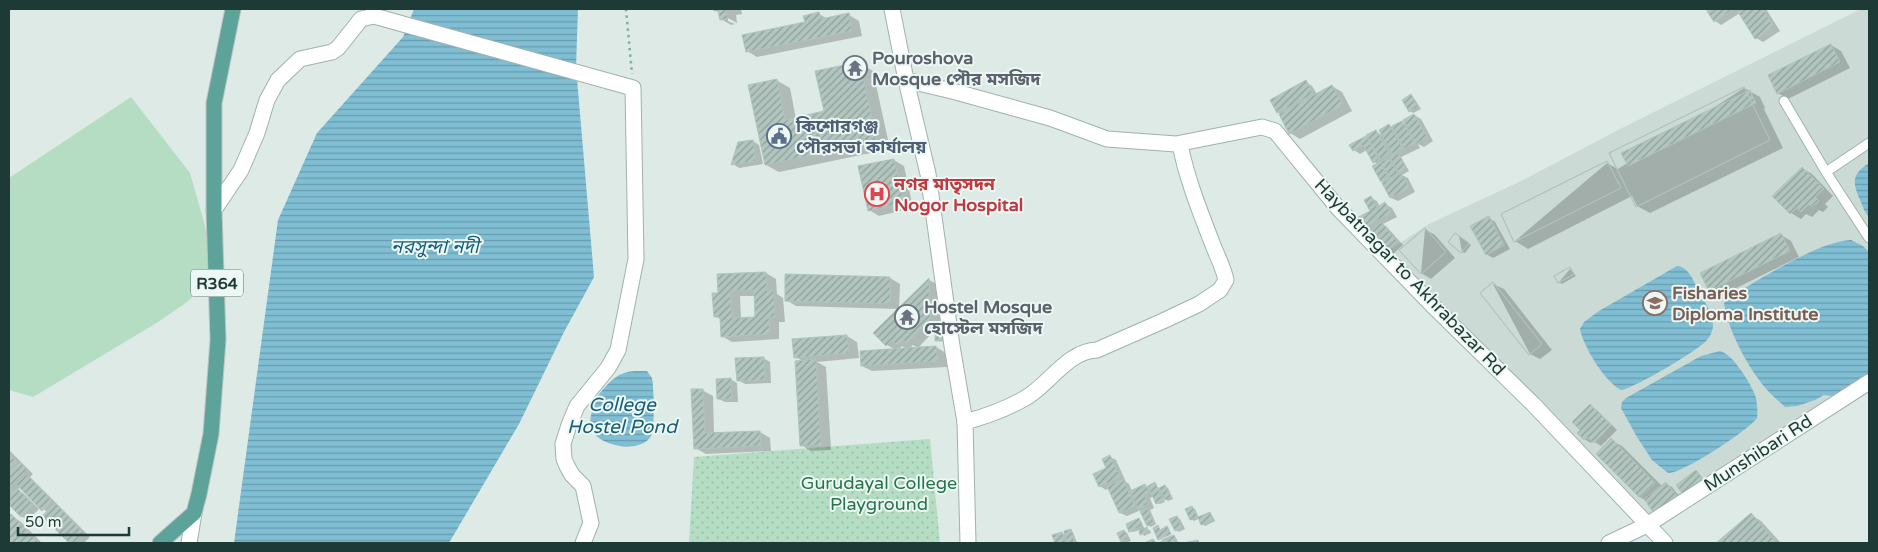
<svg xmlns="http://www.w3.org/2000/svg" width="1878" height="552" viewBox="0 0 1878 552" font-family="'Varela Round','Noto Sans Bengali',sans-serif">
	<defs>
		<pattern id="park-dots" width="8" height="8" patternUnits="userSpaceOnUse" patternTransform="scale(1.25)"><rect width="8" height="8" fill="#b4ddc3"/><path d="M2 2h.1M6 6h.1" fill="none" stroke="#9abea8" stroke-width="1.8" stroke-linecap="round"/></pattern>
		<pattern id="water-rules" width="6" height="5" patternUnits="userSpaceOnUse" patternTransform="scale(1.25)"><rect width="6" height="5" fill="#80bed4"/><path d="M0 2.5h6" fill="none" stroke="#689bad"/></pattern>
		<pattern id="building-hatch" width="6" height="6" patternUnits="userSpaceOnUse" patternTransform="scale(1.25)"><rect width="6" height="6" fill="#b2c5bf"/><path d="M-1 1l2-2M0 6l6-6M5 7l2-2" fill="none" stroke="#90a19c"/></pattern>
	</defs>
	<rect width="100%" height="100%" fill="#ddeae6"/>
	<path fill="#cbdad5" d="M1861,9H1869V374L1648,522L1494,356L1389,250L1429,224L1519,182L1620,129Z"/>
	<path fill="#b4ddc3" d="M131,97L190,173L207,233L208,283L187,302L158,322L33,397L9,390V178Z"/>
	<path fill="url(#park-dots)" d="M930,439L940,543H689L694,457Z"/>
	<path fill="url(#water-rules)" d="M414,9H578L576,67L594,277L564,332L519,424L449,543H234L278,220L317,133L403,37Z
		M1869,163V217C1864,212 1863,206 1860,200C1852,182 1852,174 1869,163Z
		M1851,240L1863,246L1869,252V374L1832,396L1824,395L1815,400L1797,406L1785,407C1781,403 1777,400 1773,396C1752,376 1728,332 1724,303L1730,297C1759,280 1819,241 1851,240Z
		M1677,266C1688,267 1693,279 1697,288C1702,299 1714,313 1713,326C1713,330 1710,337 1707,340C1699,350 1633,389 1621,390C1605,382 1583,346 1580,329L1584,322L1599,311Z
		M1720,351C1733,354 1752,385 1756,398C1757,404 1758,411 1757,418C1749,430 1682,474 1668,473L1652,460L1637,437L1621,408L1622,402L1626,398L1701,356Z
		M634,371H647L652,378C654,387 655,429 651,436C641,454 599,447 591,429C589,423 591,416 592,410C594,404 596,397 600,393C610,381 618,372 634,371Z"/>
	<path fill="#0003" fill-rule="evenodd" d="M715,9H741L742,14L736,15L737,23L728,18V21L735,24L731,25L721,19L720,13Z
		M1713,9H1766L1780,31L1763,42L1756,38L1740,13L1721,25L1715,21L1709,12Z
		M819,14L828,19L849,15L859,21L862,36L757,57L747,51L806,23Z
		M1831,45L1841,51L1850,68L1788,99L1778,93Z
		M860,63L873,71L890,149L779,172L766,165L776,80L790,88L796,119L825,112Z
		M1306,82L1312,86L1317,94L1332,86L1342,92L1352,111L1300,139L1290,133L1281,114L1278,112L1272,101Z
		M1744,88L1760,97L1765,108L1764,109L1783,148L1650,213L1637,206L1632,196L1528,249L1515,241L1607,163L1618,169Z
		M1411,96L1414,98L1421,109L1413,113L1410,111Z
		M1414,115L1421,119L1433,141L1424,147L1418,144L1420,148L1401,157L1409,171L1402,175L1408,178L1415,192L1398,201L1391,198L1384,184L1385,183L1382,181L1378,164L1374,162L1367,150L1360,154L1354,150L1351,145L1376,132L1384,136L1389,126L1393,127L1402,122L1407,126Z
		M753,141L759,145L763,164L739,168L733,164Z
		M894,160L904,166L913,208L879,216L869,210Z
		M1802,168L1812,174L1833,196L1825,204L1828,207L1823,212L1819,210L1812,217L1806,214L1801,219L1791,213Z
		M1371,198L1377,201L1380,207L1385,204L1392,208L1397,217L1383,224L1387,227L1403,245L1392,255L1362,228L1372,211Z
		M1489,218L1495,222L1510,249L1493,258L1486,254Z
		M1425,229L1435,235L1455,258L1431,279L1421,273Z
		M1781,235L1791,241L1799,257L1720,296L1710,290Z
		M1459,236L1471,245L1465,253L1462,252Z
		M1570,269L1576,276L1562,284L1559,282Z
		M766,273L776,279L777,294L783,298L785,322H779V339L732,342L722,336L721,320L715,316L720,294ZM740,296H756L757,318L741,319Z
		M890,278L900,284L899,309L929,280L939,285L940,325L937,328H942L945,342L936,340V329L918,348L913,345L909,349L936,347L946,353L947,367L872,371L862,366L896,350L887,345L875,333L899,309L796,306L786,300ZM902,346L907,349L898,350Z
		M1493,284L1504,289L1552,350L1540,359L1530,354Z
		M847,336L857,342L859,358L817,362L826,367L831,450L811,451L801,445L803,361L795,357L793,341Z
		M763,358L770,362L771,383L745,384L738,380Z
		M730,379L737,383L738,402H725L719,399Z
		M702,390L713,396L714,434L760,432L770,438L771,451L706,454L695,448Z
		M1590,406L1597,410L1617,430L1601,446L1593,441L1591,443L1584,439L1582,430Z
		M1611,440L1622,446L1662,486L1666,484L1672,487L1684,502L1646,501L1640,497Z
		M9,450L33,474L30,477L90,537L84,543H71L43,516L47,512L20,487L17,490L23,493L39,509L28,520L21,516L9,503Z
		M1110,457L1116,460L1126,482L1129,484L1132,491L1145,485L1148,487L1155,484L1159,489L1165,486L1168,488L1173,499L1168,501L1163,498L1165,502L1160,504L1157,503L1154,496L1150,498L1154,508L1150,510L1156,524L1151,527L1148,525L1141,510L1127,516L1120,513L1109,488L1106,490L1100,486L1108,469Z
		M1192,507L1195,509L1199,518L1210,513L1212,515L1215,521L1205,526L1202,524L1200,518L1194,521L1191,519Z
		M9,512L13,517L21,522L42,543H9Z
		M1751,515L1761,521L1781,543H1718Z
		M1177,517L1180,519L1185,529L1179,532L1176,530Z
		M1138,519L1141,521L1145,530H1150L1151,533L1144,536L1139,530L1133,532L1130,531Z
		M1070,530L1073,532L1077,543H1056L1054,536L1062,533L1066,535Z
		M1124,531L1127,533L1131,541L1125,543L1122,542L1118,534Z
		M1172,535L1179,543H1160L1163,541L1161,540Z"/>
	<path fill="url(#building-hatch)" stroke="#afc4be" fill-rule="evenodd" d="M714,9H730H726L728,19L720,20L718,11H714Z
		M1711,9H1731L1732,10L1714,22L1707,11Z
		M1743,9H1763L1774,27L1755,39L1738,12Z
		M819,12L821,19L849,13L852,31L746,52L742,35L805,22L803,16Z
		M1831,44L1840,62L1777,94L1768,75Z
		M860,62L877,142L765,165L748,85L777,79L785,120L824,111L815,71Z
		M1306,80L1313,94L1277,113L1270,100Z
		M1332,85L1343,105L1289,134L1279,114Z
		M1744,87L1770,140L1636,207L1609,153Z
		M1744,87L1770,140L1636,207L1609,153Z
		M1750,90L1756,103L1628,166L1621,153Z
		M1411,94L1418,107L1409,112L1402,100Z
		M1414,114L1427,137L1416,144L1403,120Z
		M1402,121L1415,144L1404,149L1392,126Z
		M1389,124L1403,149L1392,154L1379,130Z
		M1376,130L1389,154L1380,159L1366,135Z
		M1366,136L1379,160L1373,163L1363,145L1353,151L1349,145Z
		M753,140L756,161L731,165L738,142Z
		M1398,153L1407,169L1399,173L1390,157Z
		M1389,158L1398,173L1390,178L1381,162Z
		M894,159L904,203L868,211L858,166Z
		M1607,161L1621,188L1514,242L1501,214Z
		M1607,161L1621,188L1514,242L1501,214Z
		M1380,162L1389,178L1381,182L1372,166Z
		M1802,167L1824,189L1815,197L1819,201L1812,207L1809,204L1801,212L1797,208L1790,214L1772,196Z
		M1401,173L1410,188L1390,198L1382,183Z
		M1371,196L1377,207L1385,202L1391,213L1361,229L1355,219L1370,211L1364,200Z
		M1489,216L1504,245L1486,255L1470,226Z
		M1381,222L1397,241L1385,252L1368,233Z
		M1425,228L1446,252L1421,274L1399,250Z
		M1425,228L1446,252L1421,274L1399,250Z
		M1455,233L1469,243L1461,253L1448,242Z
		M1455,233L1469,243L1461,253L1448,242Z
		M1781,233L1790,251L1709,291L1700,273Z
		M1570,267L1574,274L1558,283L1554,276Z
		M1570,267L1574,274L1558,283L1554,276Z
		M766,272L767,291L774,290L775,317H769L770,334L721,337L720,317H714L712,293H718L717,274ZM754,290L755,317L732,318L730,291Z
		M785,274L890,277V304L785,301Z
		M929,278L930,319L907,343L903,340L897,345L892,340L886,346L873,333Z
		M1493,282L1542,344L1529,355L1480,293Z
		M1493,282L1542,344L1529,355L1480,293Z
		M935,327H943L942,341H935Z
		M847,335L849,353L794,358L792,339Z
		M936,346L938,361L861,366L860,351Z
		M764,357L765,380L737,381L735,358Z
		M816,359L821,445L800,446L795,361Z
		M731,378L732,399H717L716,379Z
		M691,389H703L705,433L760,431L761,446L694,449Z
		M1590,404L1611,425L1594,443L1587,437L1584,440L1577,433L1580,430L1572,422Z
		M1611,438L1655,483L1640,498L1596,454Z
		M9,454L17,462L9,471Z
		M1110,455L1120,477L1099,487L1093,474L1106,468L1102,459Z
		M19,461L27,470L9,488V472Z
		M1696,470L1704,480L1684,496L1676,485Z
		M26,474L52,501L42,511L16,484Z
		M1123,479L1135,506L1119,513L1107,486Z
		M1155,482L1163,501L1156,504L1148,486Z
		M1666,482L1678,498L1656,516L1644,499Z
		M1145,484L1149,492L1144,494L1148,504L1138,509L1130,491Z
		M1165,485L1171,497L1165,500L1159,488Z
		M17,488L33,505L21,517L9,505V495Z
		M55,503L84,533L74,543H69L42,516Z
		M1192,506L1197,517L1190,520L1185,509Z
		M1147,508L1154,522L1147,526L1140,511Z
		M1210,512L1213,520L1201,525L1198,517Z
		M1751,513L1775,541L1772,543H1716Z
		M11,514L39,543H9V516Z
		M1177,516L1182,528L1175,531L1169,519Z
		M1139,518L1142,526L1129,532L1126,524Z
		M1158,525L1160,530L1167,526L1171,534L1158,540L1153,528Z
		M1147,527L1148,531L1140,535L1139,531Z
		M1071,529L1075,543H1067L1064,531Z
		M1124,530L1128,539L1121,542L1117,533Z
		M1062,532L1066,543H1055L1052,535Z
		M1174,535L1177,541L1173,543H1159Z
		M1153,539L1156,543H1146V542Z
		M1198,540L1199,543H1183Z"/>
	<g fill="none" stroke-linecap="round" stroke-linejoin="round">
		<defs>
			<path id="service" d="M1784,101L1826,172L1869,238
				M1826,172L1869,143"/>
			<path id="minor" d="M214,210L241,170L257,133L267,100L278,80L300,59L332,52L338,48L361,19L374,16L633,88L636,259L618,350L608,368L577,406L569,425L563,444L564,459L567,466L572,475L583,486L591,523L583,543
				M965,422C987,416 1007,409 1027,397C1050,383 1068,351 1097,350L1163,321L1199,304L1220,290L1226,280C1223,266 1216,254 1211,240C1199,209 1186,176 1180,144
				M1609,543L1647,525L1869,382"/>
			<path id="tertiary" d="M892,9L906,80L928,174L952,346L965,422L968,543
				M906,80L956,92L1050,118L1107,139L1176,144L1262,127L1275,131L1338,208L1436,309L1533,404L1665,543
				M189,543L194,513"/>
			<path id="primary" d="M160,543L194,513L199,494L211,434L218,340L214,210V103L233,9"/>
		</defs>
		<use href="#service" stroke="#a0b2ae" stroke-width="11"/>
		<use href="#minor" stroke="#a0b2ae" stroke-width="17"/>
		<use href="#tertiary" stroke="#a0b2ae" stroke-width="17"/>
		<use href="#primary" stroke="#bcc4c3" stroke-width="17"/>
		<path stroke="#7bb0a5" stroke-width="2.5" stroke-dasharray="2.5 4" stroke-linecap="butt" d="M626,9L632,74"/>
		<use href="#service" stroke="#fff" stroke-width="9"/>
		<use href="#minor" stroke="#fff" stroke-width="15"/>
		<use href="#tertiary" stroke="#fff" stroke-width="15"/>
		<use href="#primary" stroke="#5ea399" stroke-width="15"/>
	</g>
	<defs>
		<symbol id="temple-ring" viewBox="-11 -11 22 22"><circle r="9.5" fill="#edf7f3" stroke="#6b7280" stroke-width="1.5"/><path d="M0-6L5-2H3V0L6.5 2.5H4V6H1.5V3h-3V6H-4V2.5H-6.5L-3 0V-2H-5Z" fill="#6b7280"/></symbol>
		<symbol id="civic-ring" viewBox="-11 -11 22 22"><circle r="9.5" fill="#edf7f3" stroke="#5c6f8a" stroke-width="1.5"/><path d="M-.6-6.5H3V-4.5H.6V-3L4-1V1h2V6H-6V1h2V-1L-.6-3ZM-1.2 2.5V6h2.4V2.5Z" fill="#5c6f8a"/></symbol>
		<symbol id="hospital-ring" viewBox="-11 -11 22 22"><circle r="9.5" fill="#edf7f3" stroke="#e0444e" stroke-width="1.5"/><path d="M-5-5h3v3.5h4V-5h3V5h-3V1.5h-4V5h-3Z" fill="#e0444e"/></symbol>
		<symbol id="university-ring" viewBox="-11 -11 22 22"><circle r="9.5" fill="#edf7f3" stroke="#8d6e63" stroke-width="1.5"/><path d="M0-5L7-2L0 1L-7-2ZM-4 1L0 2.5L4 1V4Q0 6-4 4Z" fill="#8d6e63"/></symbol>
	</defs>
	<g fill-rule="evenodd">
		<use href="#temple-ring" x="841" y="54" width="28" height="28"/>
		<use href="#civic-ring" x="765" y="122" width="28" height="28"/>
		<use href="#hospital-ring" x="863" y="180" width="28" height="28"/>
		<use href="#university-ring" x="1641" y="289" width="28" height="28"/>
		<use href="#temple-ring" x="893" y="303" width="28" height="28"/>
	</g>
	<g text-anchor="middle" stroke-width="4" stroke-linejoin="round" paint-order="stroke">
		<rect fill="#edf7f3" stroke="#5c736f" stroke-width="1" x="191" y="269.5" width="52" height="27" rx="4"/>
		<g font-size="16" font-weight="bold" fill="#1e3a36">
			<text x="217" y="289">R364</text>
		</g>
		<g font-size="18" font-weight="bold" fill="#5b616d" stroke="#edf7f3" text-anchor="start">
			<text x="872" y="64">Pouroshova<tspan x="872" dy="21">Mosque পৌর মসজিদ</tspan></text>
			<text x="924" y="313">Hostel Mosque<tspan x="924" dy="21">হোস্টেল মসজিদ</tspan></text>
		</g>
		<g font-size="18" font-weight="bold" fill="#4e5e75" stroke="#edf7f3" text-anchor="start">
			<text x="796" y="132">কিশোরগঞ্জ<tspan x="796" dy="21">পৌরসভা কার্যালয়</tspan></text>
		</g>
		<g font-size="18" font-weight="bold" fill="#be3a42" stroke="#edf7f3" text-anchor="start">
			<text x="894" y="190">নগর মাতৃসদন<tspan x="894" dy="21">Nogor Hospital</tspan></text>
		</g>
		<g font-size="18" fill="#1e3a36" stroke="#edf7f3">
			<text transform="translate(1410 277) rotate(46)" y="6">Haybatnagar to Akhrabazar Rd</text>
			<text transform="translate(1758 453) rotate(-33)" y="6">Munshibari Rd</text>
		</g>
		<g font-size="18" font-weight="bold" fill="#785e54" stroke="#edf7f3" text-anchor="start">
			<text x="1672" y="299">Fisharies<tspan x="1672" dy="21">Diploma Institute</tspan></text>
		</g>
		<g font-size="18" fill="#26744c" stroke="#edf7f3">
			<text x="879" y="489">Gurudayal College<tspan x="879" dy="21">Playground</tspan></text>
		</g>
		<g font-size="19" font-style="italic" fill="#155e79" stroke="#edf7f3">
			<text x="435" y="253">নরসুন্দা নদী</text>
			<text x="622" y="411">College<tspan x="622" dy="22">Hostel Pond</tspan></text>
		</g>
	</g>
	<rect width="1878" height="552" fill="none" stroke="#1e3a36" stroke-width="20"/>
	<path d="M18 527v8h111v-8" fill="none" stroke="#1e3a36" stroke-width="2.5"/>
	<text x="25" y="527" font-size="15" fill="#1e3a36" stroke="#edf7f3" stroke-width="4" paint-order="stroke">50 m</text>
</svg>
